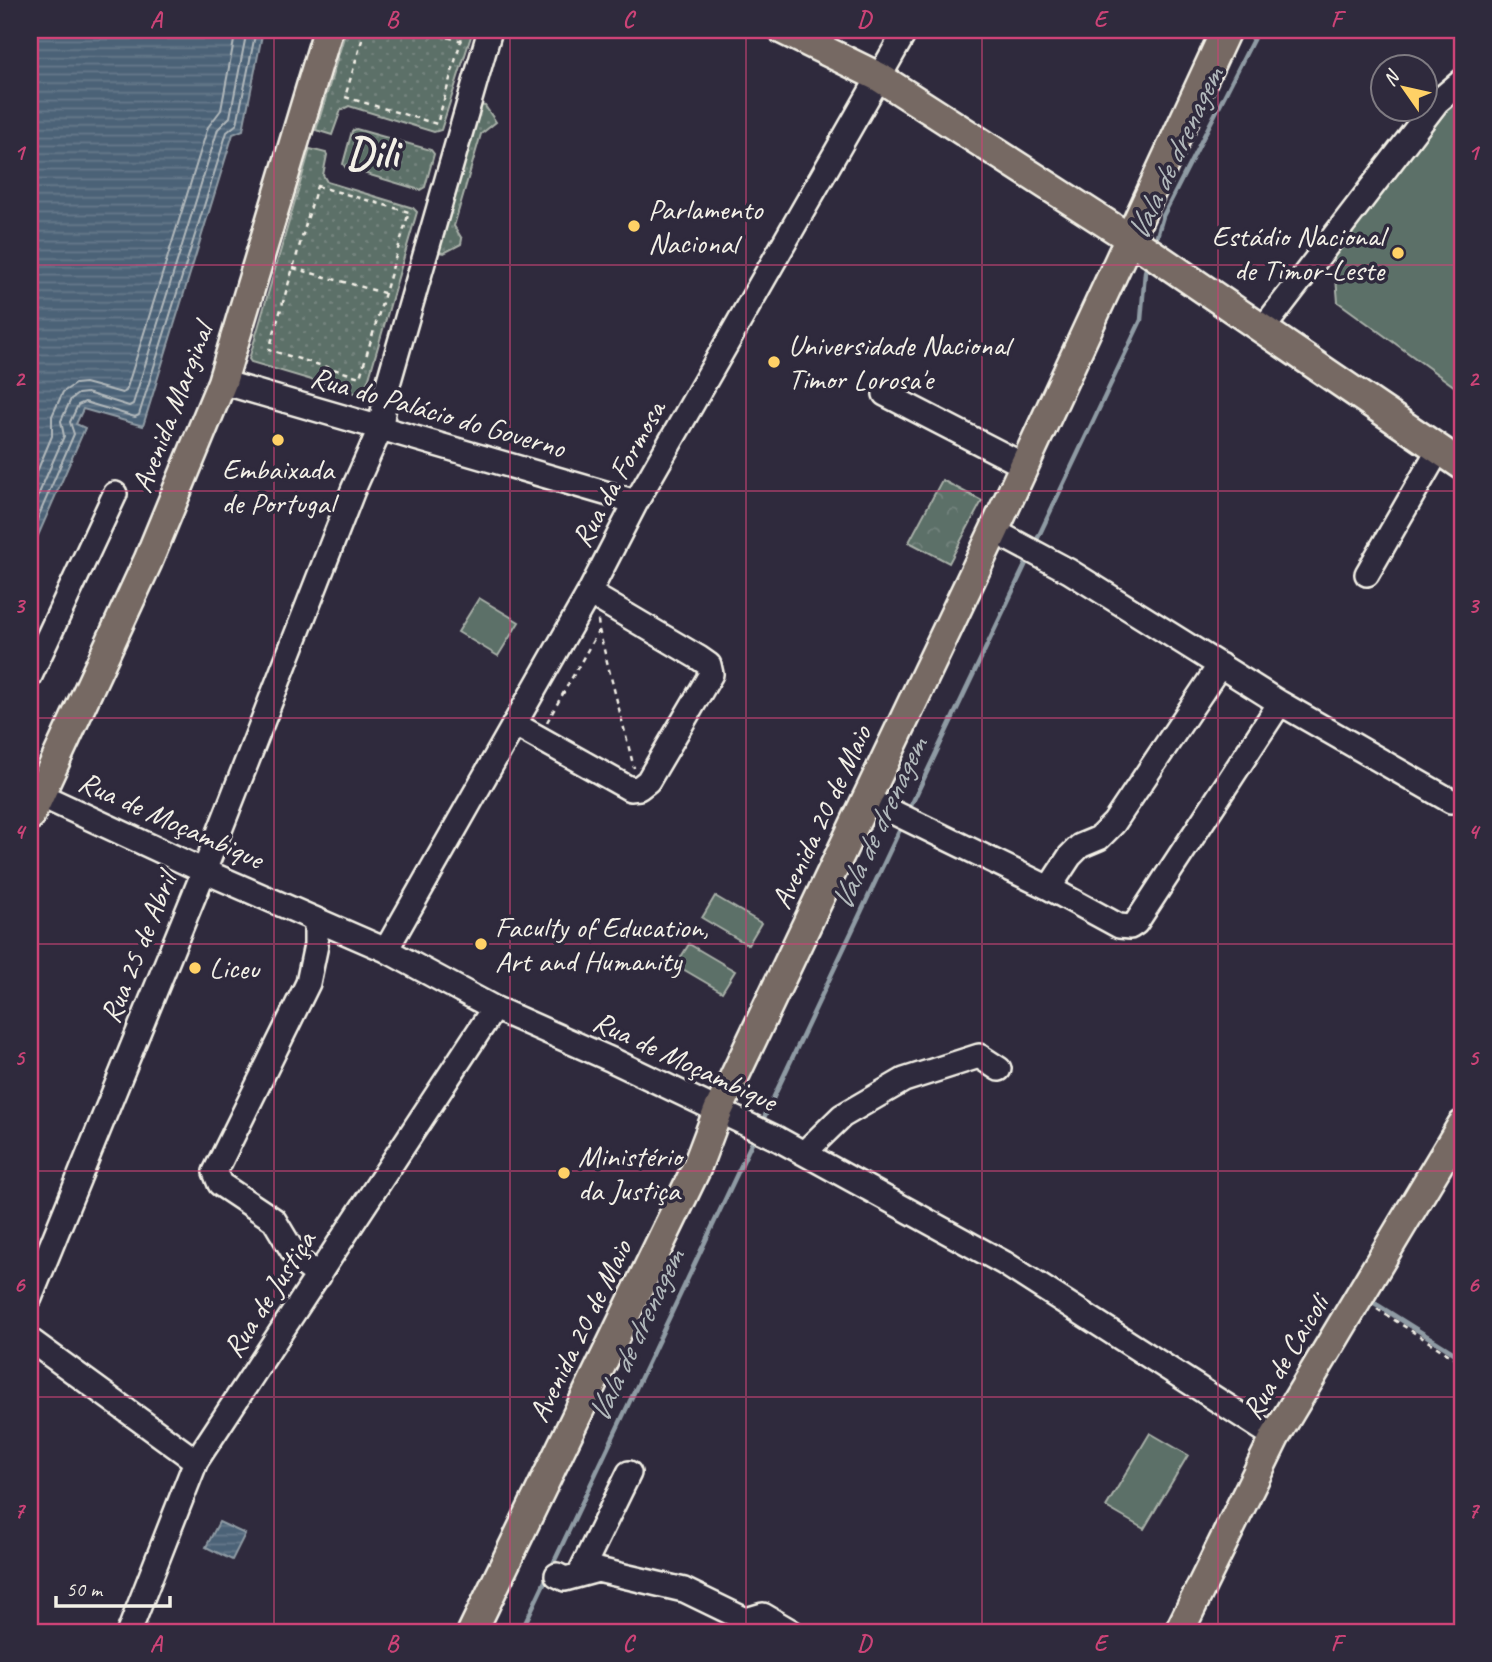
<svg xmlns="http://www.w3.org/2000/svg" width="1492" height="1662" viewBox="0 0 1492 1662" font-family="Caveat,sans-serif">
	<defs>
		<pattern id="grass-dots" width="8" height="8" patternUnits="userSpaceOnUse" patternTransform="scale(1.75)"><rect width="8" height="8" fill="#5c6f68"/><path d="M2 2h.1M6 6h.1" fill="none" stroke="#74847e" stroke-width="1.8" stroke-linecap="round"/></pattern>
		<pattern id="park-crowns" width="20" height="18" patternUnits="userSpaceOnUse" patternTransform="scale(1.75)"><rect width="20" height="18" fill="#5c6f68"/><path d="M2 6a3 3 0 1 1 6 0M12 15a3 3 0 1 1 6 0" fill="none" stroke="#74847e"/></pattern>
		<pattern id="water-rules" width="6" height="5" patternUnits="userSpaceOnUse" patternTransform="scale(1.75)"><rect width="6" height="5" fill="#4c6277"/><path d="M0 2.5h6" fill="none" stroke="#66798a"/></pattern>
	</defs>
	<rect width="100%" height="100%" fill="#2f2a3d"/>
	<filter id="ink" filterUnits="userSpaceOnUse"><feTurbulence type="fractalNoise" baseFrequency=".0143" numOctaves="2"/><feDisplacementMap in="SourceGraphic" scale="14" xChannelSelector="R" yChannelSelector="G"/><feConvolveMatrix kernelMatrix="1 2 1 2 8 2 1 2 1" color-interpolation-filters="sRGB"/></filter>
	<g filter="url(#ink)">
		<path fill="url(#grass-dots)" stroke="#a8b0a8" stroke-width="2" d="M346,30H473L441,130L434,132L349,106L341,110L332,135L316,130Z
			M480,105L485,106L496,122L481,134L454,226L462,239L461,244L444,253L439,252L436,248L476,108Z
			M356,129L431,150L434,154L425,187L420,190L346,168L343,164L352,131Z
			M310,149L326,153L327,155L323,175L327,182L413,208L417,212L368,381C365,389 364,393 355,393L251,362L249,359Z"/>
		<path fill="url(#park-crowns)" stroke="#a8b0a8" stroke-width="2" d="M942,480L982,501L949,563L909,542Z"/>
		<path fill="#5c6f68" stroke="#a8b0a8" stroke-width="2" d="M1462,98V392L1338,302L1333,242L1444,102Z
			M479,598L519,622L498,656L458,632Z
			M715,896L761,923L748,945L702,918Z
			M689,944L735,971L722,992L676,965Z
			M1150,1433L1188,1455L1144,1529L1106,1507Z"/>
		<path fill="url(#water-rules)" stroke="#8f9ba4" stroke-width="2" d="M30,30H263L243,130L233,134L143,426L83,409L76,424L85,428L30,554Z
			M219,1522L245,1534L232,1560L206,1547Z"/>
		<g fill="none" stroke-linecap="round" stroke-linejoin="round">
			<path stroke="#b1b8bb" stroke-width="2" d="M30,488L52,436V416L63,392L75,384L85,383L122,393L126,391L208,127L221,110L236,30
				M30,514L64,436L61,421L71,399L78,394L87,393L129,406L133,404L218,129L230,117L247,30
				M30,536L74,434L70,422L78,405L85,402L135,417L139,415L227,132L237,124L256,30"/>
			<path stroke="#8f9ba4" stroke-width="4.5" d="M1155,243L1163,216L1258,30
				M1034,546L1141,320L1145,272L1148,261
				M908,812L1029,557
				M762,1122L903,823
				M1368,1299L1462,1358
				M521,1632L755,1136"/>
			<defs>
				<path id="minor" d="M1262,330L1437,102L1462,81
					M222,382L636,502
					M885,394L1025,466
					M1367,574L1439,449
					M30,676L115,494
					M1280,703L1451,801
					M514,724L630,789L639,788L648,781L711,674L709,665L699,658L589,593
					M40,795L204,871L386,950L494,1008L612,1060L778,1139L1004,1263L1275,1437
					M866,799L1049,888L1119,926L1130,927L1136,923L1280,703L1069,571L994,531
					M1049,888L1070,856L1080,846L1099,838L1114,823L1220,665
					M316,920V945L308,983L215,1172L220,1184L274,1220L298,1260L319,1276
					M386,950L589,593L636,502L906,30
					M804,1153L842,1116L904,1080L979,1056L999,1069
					M30,1298L204,871L353,490L381,427L386,391L490,30
					M30,1340L196,1461
					M557,1575L565,1579L598,1570L684,1590L746,1620
					M579,1575L629,1473
					M129,1632L196,1461L494,1008
					M745,1632L746,1620L763,1615L792,1632"/>
				<path id="major" d="M783,30L879,77L1129,238L1462,465
					M30,816L148,561L222,382L328,30
					M472,1632L696,1169L718,1111L994,531L1226,30
					M1179,1632L1275,1437L1462,1125"/>
			</defs>
			<use href="#minor" stroke="#f4f1e8" stroke-width="28"/>
			<use href="#major" stroke="#f4f1e8" stroke-width="33"/>
			<path stroke="#f4f1e8" stroke-width="2.5" stroke-dasharray="5 5" stroke-linecap="butt" d="M365,30L345,97L437,124L464,30
				M419,30L466,42
				M317,186L409,212L360,377L269,350Z
				M293,268L384,293
				M599,630L634,768
				M547,722L599,630L598,620
				M1377,1309L1462,1363"/>
			<use href="#minor" stroke="#2f2a3d" stroke-width="23"/>
			<use href="#major" stroke="#766964" stroke-width="28"/>
		</g>
	</g>
	<path fill="none" stroke="#cc4377" stroke-width="2" stroke-opacity="0.55" d="M274,30V1632M510,30V1632M746,30V1632M982,30V1632M1218,30V1632M30,265H1462M30,491H1462M30,718H1462M30,944H1462M30,1171H1462M30,1397H1462"/>
	<g fill="#ffd166" stroke="#2f2a3d" stroke-width="2.5">
		<circle cx="634" cy="226" r="7"/>
		<circle cx="1398" cy="253" r="7"/>
		<circle cx="774" cy="362" r="7"/>
		<circle cx="278" cy="440" r="7"/>
		<circle cx="481" cy="944" r="7"/>
		<circle cx="195" cy="968" r="7"/>
		<circle cx="564" cy="1173" r="7"/>
	</g>
	<g text-anchor="middle" stroke-width="7" stroke-linejoin="round" paint-order="stroke">
		<g font-size="30" fill="#f4f1e8" stroke="#2f2a3d" text-anchor="start">
			<text x="648" y="219">Parlamento<tspan x="648" dy="34">Nacional</tspan></text>
			<text x="1384" y="246" text-anchor="end">Estádio Nacional<tspan x="1384" dy="34">de Timor-Leste</tspan></text>
			<text x="788" y="355">Universidade Nacional<tspan x="788" dy="34">Timor Lorosa'e</tspan></text>
			<text x="278" y="479" text-anchor="middle">Embaixada<tspan x="278" dy="34">de Portugal</tspan></text>
			<text x="495" y="937">Faculty of Education,<tspan x="495" dy="34">Art and Humanity</tspan></text>
			<text x="209" y="978">Liceu</text>
			<text x="578" y="1166">Ministério<tspan x="578" dy="34">da Justiça</tspan></text>
		</g>
		<g font-size="30" fill="#f4f1e8" stroke="#2f2a3d">
			<text transform="translate(172 408) rotate(-69)" y="10">Avenida Marginal</text>
			<text transform="translate(438 412) rotate(16)" y="10">Rua do Palácio do Governo</text>
			<text transform="translate(618 474) rotate(-61)" y="10">Rua da Formosa</text>
			<text transform="translate(821 817) rotate(-65)" y="10">Avenida 20 de Maio</text>
			<text transform="translate(171 820) rotate(24)" y="10">Rua de Moçambique</text>
			<text transform="translate(138 948) rotate(-68)" y="10">Rua 25 de Abril</text>
			<text transform="translate(685 1061) rotate(25)" y="10">Rua de Moçambique</text>
			<text transform="translate(269 1294) rotate(-57)" y="10">Rua de Justiça</text>
			<text transform="translate(580 1331) rotate(-64)" y="10">Avenida 20 de Maio</text>
			<text transform="translate(1285 1357) rotate(-59)" y="10">Rua de Caicoli</text>
		</g>
		<g font-size="32" font-style="italic" fill="#b1b8bb" stroke="#2f2a3d">
			<text transform="translate(1174 154) rotate(-65)" y="11">Vala de drenagem</text>
			<text transform="translate(878 824) rotate(-65)" y="11">Vala de drenagem</text>
			<text transform="translate(635 1336) rotate(-65)" y="11">Vala de drenagem</text>
		</g>
		<g font-size="44" font-weight="bold" fill="#f4f1e8" stroke="#2f2a3d">
			<text x="372" y="167">Dili</text>
		</g>
	</g>
	<rect width="1492" height="1662" fill="none" stroke="#2f2a3d" stroke-width="77"/>
	<g transform="translate(1404 88) rotate(304)"><circle r="33" fill="#2f2a3d" stroke="#7e7a81" stroke-width="2"/>
	<path d="M0-5L12 26L0 18L-12 26Z" fill="#ffd166"/>
	<text y="-10" font-size="19" font-weight="bold" text-anchor="middle" fill="#f4f1e8">N</text>
	</g>
	<path d="M56 1596v10h114v-10" fill="none" stroke="#f4f1e8" stroke-width="3.5"/>
	<text x="66" y="1596" font-size="21" fill="#f4f1e8" stroke="#2f2a3d" stroke-width="5" paint-order="stroke">50 m</text>
	<rect x="38" y="38" width="1416" height="1586" fill="none" stroke="#cc4377" stroke-width="2.5"/>
	<g font-size="23" text-anchor="middle" font-weight="bold" fill="#cc4377">
		<text x="156" y="27">A</text>
		<text x="392" y="27">B</text>
		<text x="628" y="27">C</text>
		<text x="864" y="27">D</text>
		<text x="1100" y="27">E</text>
		<text x="1336" y="27">F</text>
		<text x="19" y="160">1</text>
		<text x="1473" y="160">1</text>
		<text x="19" y="386">2</text>
		<text x="1473" y="386">2</text>
		<text x="19" y="613">3</text>
		<text x="1473" y="613">3</text>
		<text x="19" y="839">4</text>
		<text x="1473" y="839">4</text>
		<text x="19" y="1065">5</text>
		<text x="1473" y="1065">5</text>
		<text x="19" y="1292">6</text>
		<text x="1473" y="1292">6</text>
		<text x="19" y="1518">7</text>
		<text x="1473" y="1518">7</text>
		<text x="156" y="1651">A</text>
		<text x="392" y="1651">B</text>
		<text x="628" y="1651">C</text>
		<text x="864" y="1651">D</text>
		<text x="1100" y="1651">E</text>
		<text x="1336" y="1651">F</text>
	</g>
</svg>
